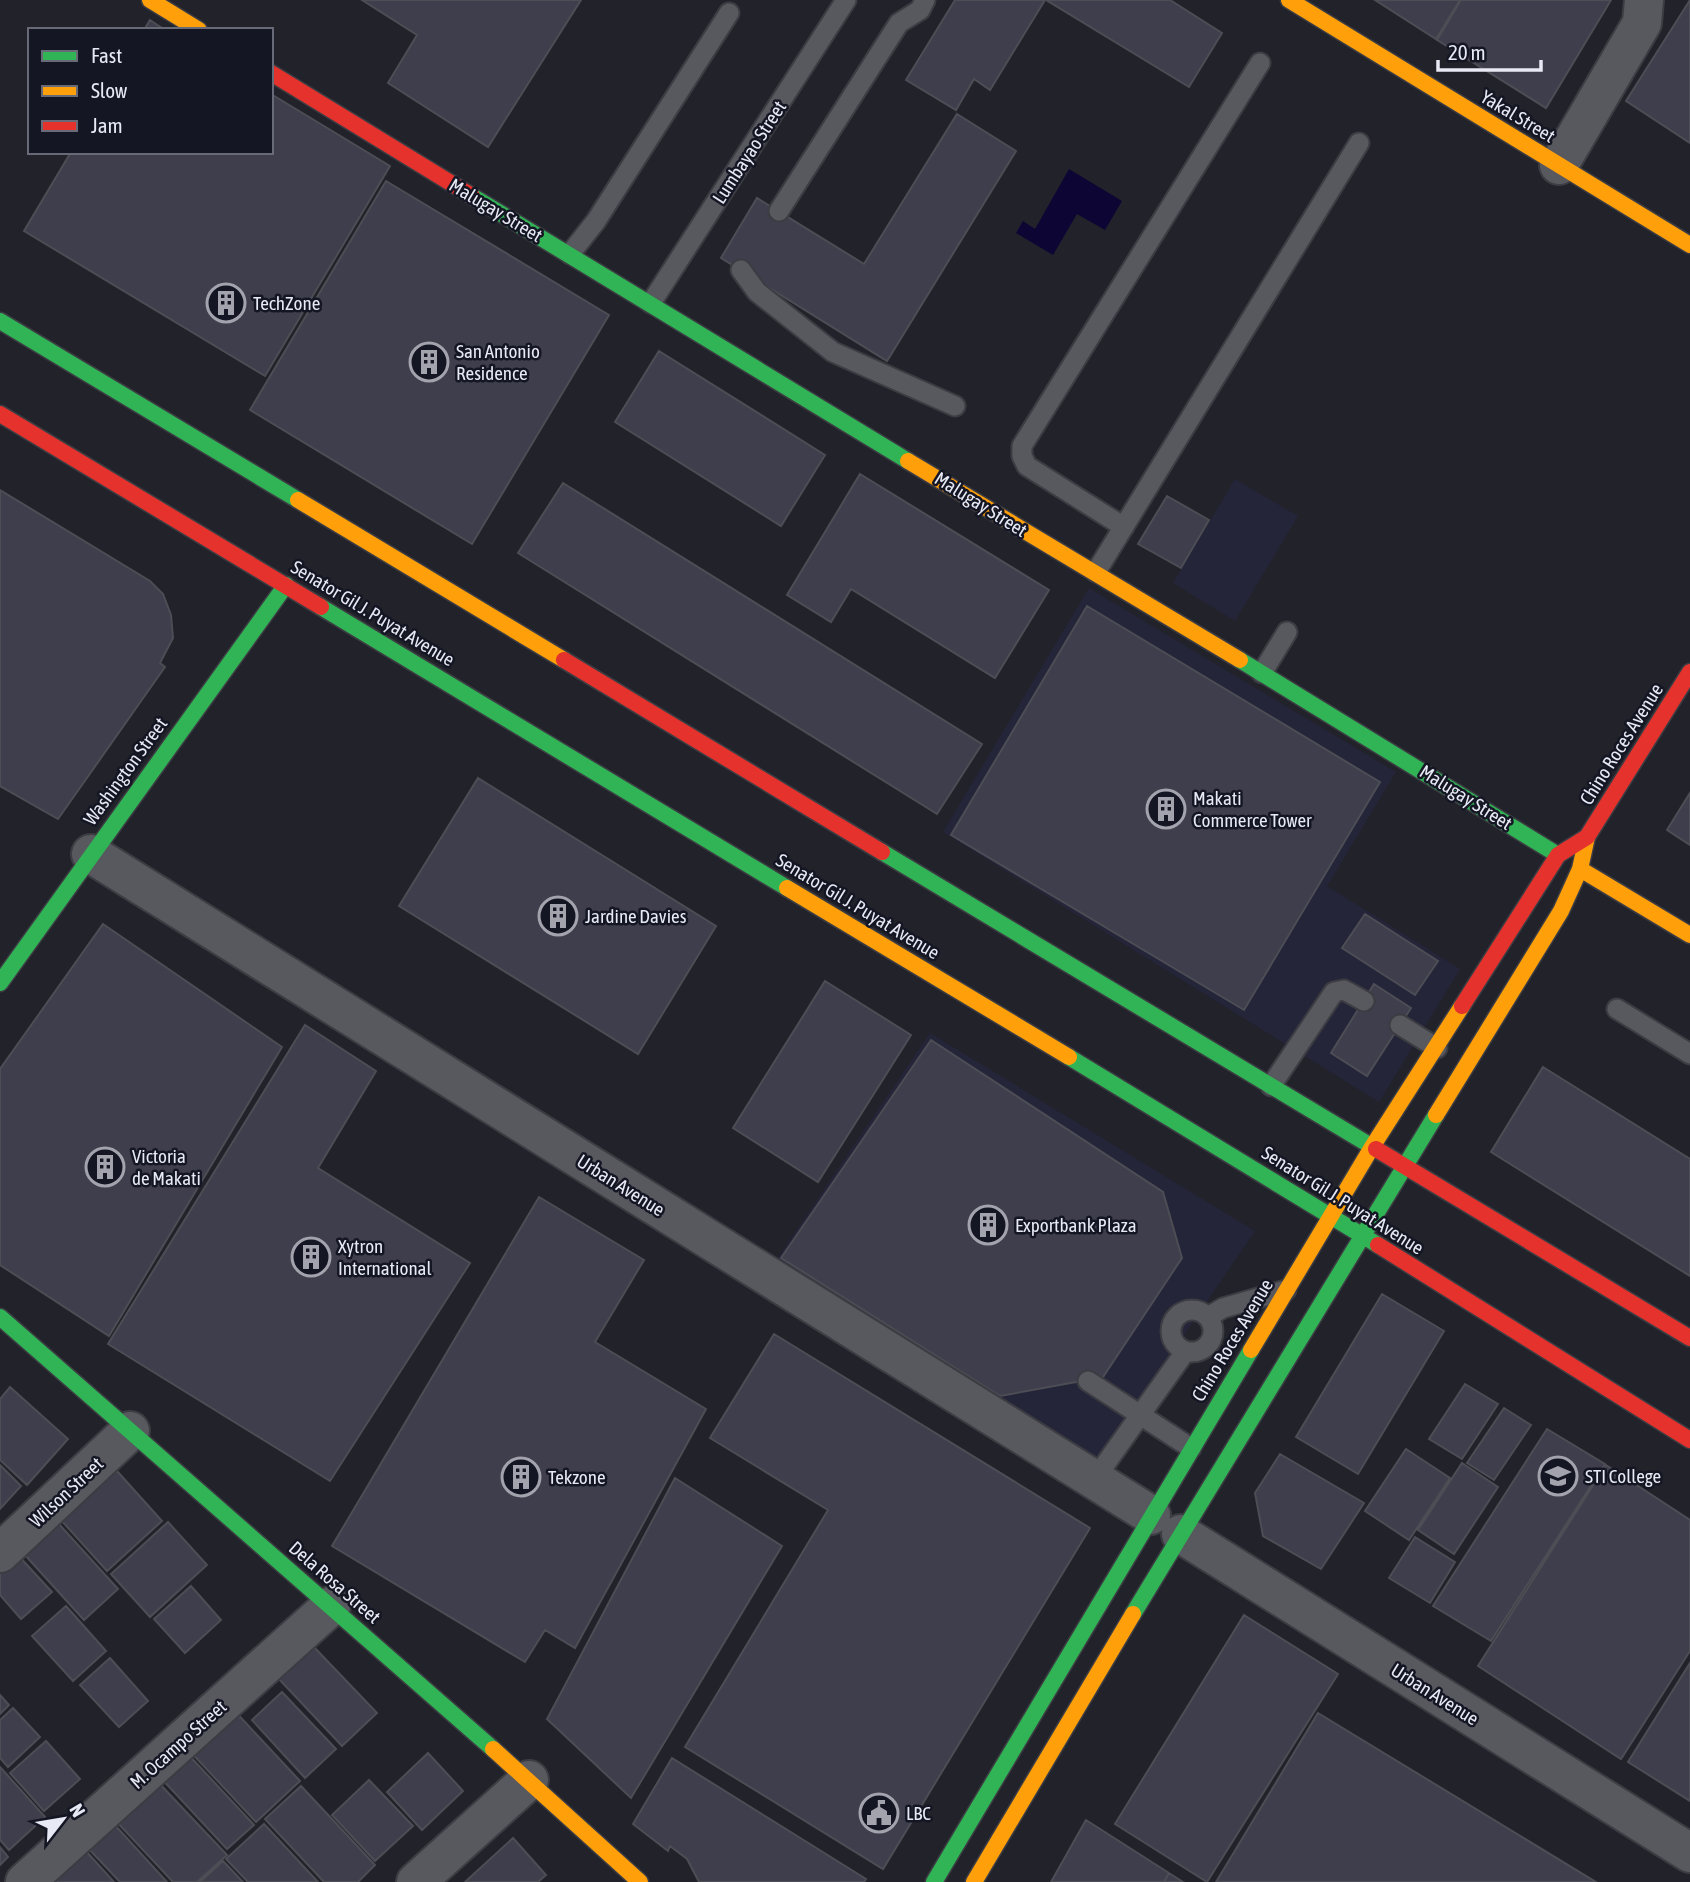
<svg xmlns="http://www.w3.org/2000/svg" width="1690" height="1882" viewBox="0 0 1690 1882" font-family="'Asap Condensed',sans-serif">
	<rect width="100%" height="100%" fill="#22222a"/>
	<path fill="#242539" d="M1235,479L1298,516L1235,621L1173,583Z
		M1089,588L1396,772L1327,886L1460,969L1379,1102L943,832Z
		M930,1033L1255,1231L1098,1461L775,1262Z"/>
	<path fill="#0d0533" d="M1069,169L1122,201L1105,230L1077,214L1053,255L1016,233L1023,221L1035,229Z"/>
	<path fill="#3e3e4c" stroke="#4d4d55" stroke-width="2" d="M362,0H581L488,147L388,83L417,35Z
		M955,0H1045L990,90L974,79L956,110L906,80Z
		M1046,0H1170L1222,33L1189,87Z
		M1375,0H1460L1436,39Z
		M1461,0H1611L1546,108L1437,40Z
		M1690,0V143L1626,101Z
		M150,20L165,30H144Z
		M271,94L390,166L265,376L24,231L71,152H271Z
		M957,114L1016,151L887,361L721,258L757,198L864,264Z
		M386,181L609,315L472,544L250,410Z
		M659,351L825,455L781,526L615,422Z
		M860,474L1049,590L995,678L851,589L831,622L787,595Z
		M563,483L982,744L937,814L518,553Z
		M0,490L150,581L163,594L171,615L173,638L160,663L165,667L58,819L0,786Z
		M1167,496L1209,520L1181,568L1138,544Z
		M1087,606L1380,782L1244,1010L951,835Z
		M478,778L716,926L638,1054L399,906Z
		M1690,793V845L1667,830Z
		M1365,914L1438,961L1415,995L1342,948Z
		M103,924L282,1047L109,1336L0,1265V1069Z
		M825,981L911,1035L818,1182L733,1128Z
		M1374,984L1411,1008L1367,1076L1331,1053Z
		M305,1025L376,1071L318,1168L470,1263L330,1481L108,1344Z
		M931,1040L1163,1192L1182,1258L1103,1377L1000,1396L781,1258Z
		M1543,1067L1690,1159V1276L1491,1152Z
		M539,1197L644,1260L595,1342L706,1409L575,1648L545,1630L525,1662L332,1546Z
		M1382,1294L1444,1331L1358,1474L1296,1437Z
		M774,1334L1090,1528L883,1869L685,1747L828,1510L710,1438Z
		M1465,1384L1498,1404L1462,1459L1429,1439Z
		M10,1387L68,1439L27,1485L0,1460V1399Z
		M1504,1408L1531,1425L1494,1480L1467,1463Z
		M1547,1429L1605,1464L1491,1641L1433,1606Z
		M1406,1449L1450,1478L1409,1540L1365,1511Z
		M1280,1454L1364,1503L1321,1569L1263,1536L1255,1493Z
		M1462,1463L1498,1487L1454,1554L1418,1530Z
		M0,1465L21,1486L0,1509Z
		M1606,1465L1690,1520V1651L1621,1759L1478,1666Z
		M117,1471L162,1521L107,1571L61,1520Z
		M675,1478L782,1546L631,1798L547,1719Z
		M168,1522L207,1565L150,1617L111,1574Z
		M58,1523L118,1589L84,1620L24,1554Z
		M1415,1537L1455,1562L1430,1603L1389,1578Z
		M16,1553L52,1592L21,1619L0,1595V1568Z
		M191,1586L221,1620L185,1653L154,1619Z
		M66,1606L106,1651L73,1681L32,1636Z
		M1244,1615L1338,1674L1207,1882L1115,1824Z
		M313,1646L377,1713L342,1746L278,1678Z
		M110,1658L148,1701L119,1727L80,1685Z
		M1690,1663V1801L1628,1762Z
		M282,1692L336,1749L305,1778L252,1720Z
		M0,1695L9,1705L0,1714Z
		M230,1706L300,1781L256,1822L186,1747Z
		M13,1708L40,1737L8,1767L0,1758V1720Z
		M1318,1713L1596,1882H1216Z
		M46,1741L80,1779L44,1811L10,1773Z
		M185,1751L254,1825L227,1849L159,1776Z
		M428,1753L463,1791L422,1830L387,1792Z
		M672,1758L866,1879L864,1882H699L687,1859L670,1846L668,1851L633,1824Z
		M0,1767L45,1817L9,1850L0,1840Z
		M156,1780L227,1855L197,1882H173L114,1819Z
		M369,1780L413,1826L375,1861L332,1815Z
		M301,1786L375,1865L358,1882H324L265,1819Z
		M1086,1820L1169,1873L1164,1882H1051Z
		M113,1823L167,1882H120L87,1847Z
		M264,1824L318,1882H248L226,1859Z
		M513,1838L546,1875L538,1882H465Z
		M0,1847L8,1857L0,1865Z
		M84,1849L114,1882H49Z
		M223,1861L243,1882H200Z
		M1169,1873L1183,1882H1164Z"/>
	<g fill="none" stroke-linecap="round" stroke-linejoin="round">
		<defs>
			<path id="lane" d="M779,211L899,23L920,10L925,0
				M570,254L596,221L729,13
				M741,270L757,292L833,352L955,406
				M651,303L846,0
				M1124,527L1027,466L1022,456V446L1260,63
				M1096,572L1359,143
				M1262,673L1287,632
				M1617,1009L1690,1054
				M1400,1025L1437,1048
				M1271,1086L1334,992L1344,990L1364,1001
				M1171 1331a21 21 0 1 1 42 0a21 21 0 1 1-42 0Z
				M1208,1317L1223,1308L1286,1290
				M1088,1381L1191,1448
				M1094,1480L1185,1352"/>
			<path id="street" d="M1559,165L1642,23L1644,0
				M91,854L1151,1515
				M1181,1534L1690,1853
				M0,1553L130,1431
				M25,1882L331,1606
				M416,1882L529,1780"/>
			<path id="fast" d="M472,196L908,461
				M0,321L298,500
				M321,607L787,888
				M1240,660L1558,855
				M882,852L1376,1149
				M0,983L286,585
				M1069,1057L1378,1245
				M0,1317L493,1749
				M1133,1614L1436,1115
				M934,1882L1251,1350"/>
			<path id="slow" d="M150,0L199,30
				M1289,0L1690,245
				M908,461L1240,660
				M298,500L564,660
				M1580,869L1690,935
				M787,888L1069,1057
				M1436,1115L1561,911L1580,869L1587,837
				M1251,1350L1372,1147L1462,1006
				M493,1749L640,1882
				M974,1882L1133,1614"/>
			<path id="jam" d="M271,73L472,196
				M0,414L321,607
				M564,660L882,852
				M1462,1006L1558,855L1587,837L1690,672
				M1376,1149L1690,1338
				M1378,1245L1690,1440"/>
		</defs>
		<use href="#lane" stroke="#3c3c43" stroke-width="23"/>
		<use href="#street" stroke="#3c3c43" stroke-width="42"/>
		<use href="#fast" stroke="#3c3c43" stroke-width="19"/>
		<use href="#slow" stroke="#3c3c43" stroke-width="19"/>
		<use href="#jam" stroke="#3c3c43" stroke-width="19"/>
		<use href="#lane" stroke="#58585f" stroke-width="19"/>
		<use href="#street" stroke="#58585f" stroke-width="38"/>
		<use href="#fast" stroke="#30b455" stroke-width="16"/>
		<use href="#slow" stroke="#ff9f0a" stroke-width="16"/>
		<use href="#jam" stroke="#e5322d" stroke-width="16"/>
	</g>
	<defs>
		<symbol id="building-ring" viewBox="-11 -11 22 22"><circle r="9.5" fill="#151624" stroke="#a2a3ad" stroke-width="1.5"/><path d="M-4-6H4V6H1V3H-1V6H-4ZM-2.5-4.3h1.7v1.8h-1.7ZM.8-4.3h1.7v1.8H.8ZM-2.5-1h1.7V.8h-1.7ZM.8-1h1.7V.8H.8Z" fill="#a2a3ad"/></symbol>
		<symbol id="university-ring" viewBox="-11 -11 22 22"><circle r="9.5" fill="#151624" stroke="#a2a3ad" stroke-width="1.5"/><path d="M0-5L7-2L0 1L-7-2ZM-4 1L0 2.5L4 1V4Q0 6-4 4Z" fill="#a2a3ad"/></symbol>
		<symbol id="civic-ring" viewBox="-11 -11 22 22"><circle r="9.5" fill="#151624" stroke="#a2a3ad" stroke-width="1.5"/><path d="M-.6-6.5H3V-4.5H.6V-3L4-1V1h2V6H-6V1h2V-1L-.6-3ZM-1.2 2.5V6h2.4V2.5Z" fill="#a2a3ad"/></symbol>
	</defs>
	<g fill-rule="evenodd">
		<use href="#building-ring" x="204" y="281" width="44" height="44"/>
		<use href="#building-ring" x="407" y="340" width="44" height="44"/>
		<use href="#building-ring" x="1144" y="787" width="44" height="44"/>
		<use href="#building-ring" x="536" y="894" width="44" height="44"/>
		<use href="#building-ring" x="83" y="1145" width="44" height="44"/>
		<use href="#building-ring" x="966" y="1203" width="44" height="44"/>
		<use href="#building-ring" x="289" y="1235" width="44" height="44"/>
		<use href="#university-ring" x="1536" y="1454" width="44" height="44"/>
		<use href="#building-ring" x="499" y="1455" width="44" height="44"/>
		<use href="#civic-ring" x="857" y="1791" width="44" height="44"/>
	</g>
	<g text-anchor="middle" stroke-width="5" stroke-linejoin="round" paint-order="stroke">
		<g font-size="19" fill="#e7e9f4" stroke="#151624">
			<text transform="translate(1518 116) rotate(31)" y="7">Yakal Street</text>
			<text transform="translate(749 152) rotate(-57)" y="7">Lumbayao Street</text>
			<text transform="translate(496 210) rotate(31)" y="7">Malugay Street</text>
			<text transform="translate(981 504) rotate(32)" y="7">Malugay Street</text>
			<text transform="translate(373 613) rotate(31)" y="7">Senator Gil J. Puyat Avenue</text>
			<text transform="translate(1621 744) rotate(-58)" y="7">Chino Roces Avenue</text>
			<text transform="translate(125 771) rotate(-54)" y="7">Washington Street</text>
			<text transform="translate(1466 797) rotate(32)" y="7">Malugay Street</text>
			<text transform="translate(858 906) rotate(31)" y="7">Senator Gil J. Puyat Avenue</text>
			<text transform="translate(621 1185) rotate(32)" y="7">Urban Avenue</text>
			<text transform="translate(1343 1200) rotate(32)" y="7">Senator Gil J. Puyat Avenue</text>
			<text transform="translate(1232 1340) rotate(-59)" y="7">Chino Roces Avenue</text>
			<text transform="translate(66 1492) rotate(-43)" y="7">Wilson Street</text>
			<text transform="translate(335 1582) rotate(41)" y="7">Dela Rosa Street</text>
			<text transform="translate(1435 1694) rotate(32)" y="7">Urban Avenue</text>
			<text transform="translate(178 1744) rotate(-42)" y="7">M. Ocampo Street</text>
		</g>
		<g font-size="19" fill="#e7e9f4" stroke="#151624" text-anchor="start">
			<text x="253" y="310">TechZone</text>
			<text x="456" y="358">San Antonio<tspan x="456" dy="22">Residence</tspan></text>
			<text x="1193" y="805">Makati<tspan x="1193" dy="22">Commerce Tower</tspan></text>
			<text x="585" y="923">Jardine Davies</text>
			<text x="132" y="1163">Victoria<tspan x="132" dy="22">de Makati</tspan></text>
			<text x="1015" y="1232">Exportbank Plaza</text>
			<text x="338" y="1253">Xytron<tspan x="338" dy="22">International</tspan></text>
			<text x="1585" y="1483">STI College</text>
			<text x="548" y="1484">Tekzone</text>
			<text x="906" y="1820">LBC</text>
		</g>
	</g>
	<rect x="28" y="28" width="245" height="126" fill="#151624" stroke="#696a77" stroke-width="2"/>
	<rect x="42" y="51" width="35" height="10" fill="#30b455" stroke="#696a77" stroke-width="2"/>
	<text x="91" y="63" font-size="21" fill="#e7e9f4">Fast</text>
	<rect x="42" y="86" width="35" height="10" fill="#ff9f0a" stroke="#696a77" stroke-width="2"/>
	<text x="91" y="98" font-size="21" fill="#e7e9f4">Slow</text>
	<rect x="42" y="121" width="35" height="10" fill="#e5322d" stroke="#696a77" stroke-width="2"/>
	<text x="91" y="133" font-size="21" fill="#e7e9f4">Jam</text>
	<g transform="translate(63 1819) rotate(59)" stroke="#151624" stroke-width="5" paint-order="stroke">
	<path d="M0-5L12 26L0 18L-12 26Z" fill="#e7e9f4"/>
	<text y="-10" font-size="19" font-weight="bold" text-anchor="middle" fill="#e7e9f4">N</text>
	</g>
	<path d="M1438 60v10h103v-10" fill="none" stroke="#e7e9f4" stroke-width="3.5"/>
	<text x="1448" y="60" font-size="21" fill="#e7e9f4" stroke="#151624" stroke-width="5" paint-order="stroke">20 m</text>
</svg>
